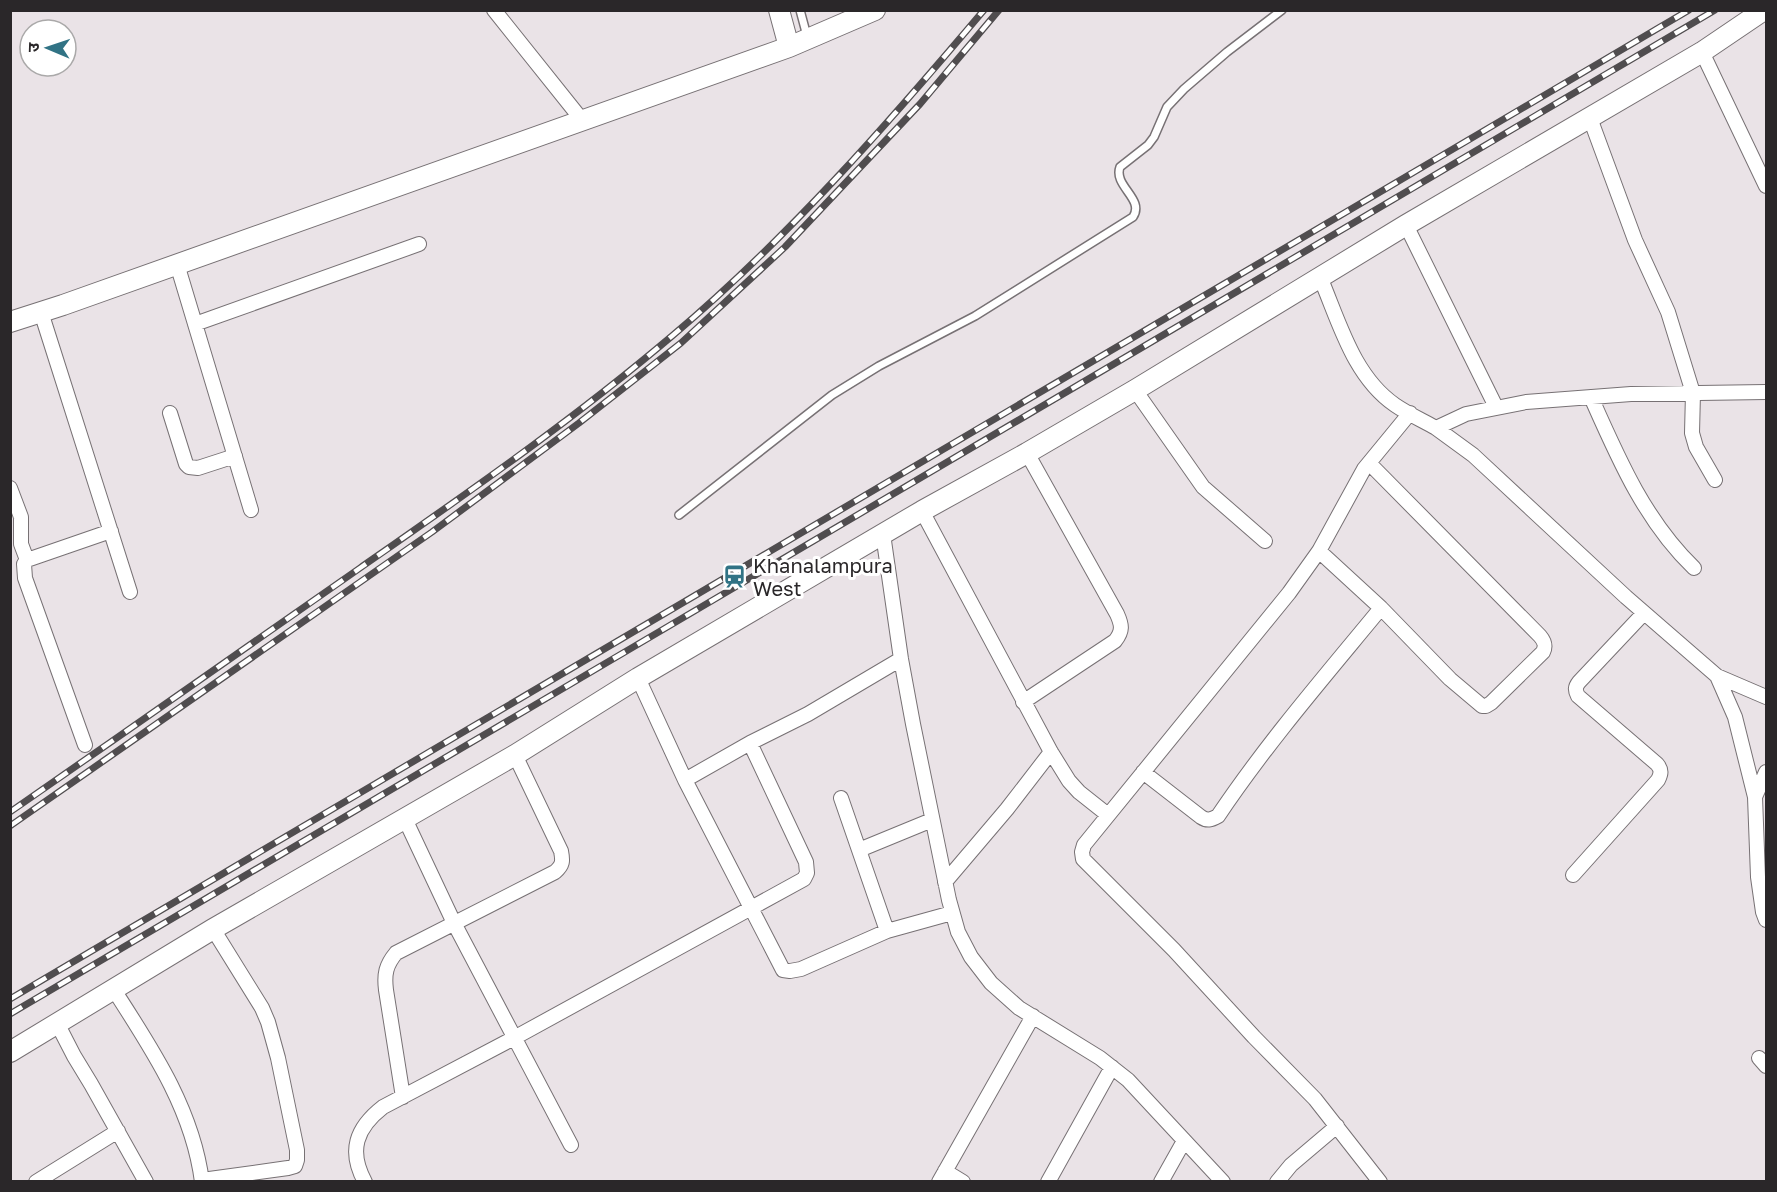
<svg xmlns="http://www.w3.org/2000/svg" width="1777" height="1192" viewBox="0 0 1777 1192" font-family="'Golos Text','Noto Sans Devanagari',sans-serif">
	<rect width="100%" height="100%" fill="#eae3e7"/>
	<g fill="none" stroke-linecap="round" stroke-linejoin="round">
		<defs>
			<path id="lane" d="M800,10L807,36
				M679,515L832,395L879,366L975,316L1133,217C1145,199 1113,186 1120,167L1148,145L1154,137L1167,107L1184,89L1227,52L1282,10"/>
			<path id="street" d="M494,10L582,120
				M1702,52L1766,186
				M1590,118L1635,240L1668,312L1693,393L1692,433L1696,447L1715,480
				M1406,225L1496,407
				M177,264L251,510
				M1320,277C1339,321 1353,376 1395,405C1408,414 1422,420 1436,428L1466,414L1526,402L1631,394L1766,392
				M41,312L130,592
				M195,324L419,244
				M1135,390L1203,487L1265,541
				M1591,397C1618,458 1645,521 1694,568
				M170,413L186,464L189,467L198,468L235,456
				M1436,428L1473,455L1626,597L1717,676L1735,717L1755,797L1758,877L1763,912L1766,920
				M10,488L21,517V544L27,560
				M922,511L1051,752L1069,781L1079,792L1108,815
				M883,534L901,659L913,724L949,900L958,932L971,957L991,983L1019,1008L1100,1058L1128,1080L1223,1182
				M1319,551L1381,608L1450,679L1482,706H1486L1491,703L1543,652C1546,646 1545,642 1540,636L1369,463
				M1717,676L1766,697
				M638,678L685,780L783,970L790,971L801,969L887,931L952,913
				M1023,702L1115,641C1123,631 1122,625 1117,614L1027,453
				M85,745L25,578L24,564L27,560L111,531
				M1143,772L1201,817C1207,821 1211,820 1218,816C1267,743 1325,676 1381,608
				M685,780L750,743L808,714L901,659
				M1755,797L1766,772
				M841,798L887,931
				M405,819L454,923L571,1145
				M859,850L932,820
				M1573,875L1658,780C1661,774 1662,770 1657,764L1578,696C1575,690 1575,687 1579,682L1644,613
				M945,882L1007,809L1051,752
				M114,990C152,1049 193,1110 202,1182
				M57,1023L74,1056L91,1084L146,1182
				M1759,1058L1766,1066
				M403,1097L386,990C384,974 386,965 396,953L555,872C563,865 563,861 561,851L515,755
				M945,1171L963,1182
				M202,1180L288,1168L295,1166L297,1160V1150L278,1058L268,1022L262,1008L213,929
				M36,1182L118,1131
				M365,1182C348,1151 356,1128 383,1107L514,1038L804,879L807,873L806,862L750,743
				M939,1182L1033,1016
				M1048,1182L1112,1067
				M1161,1182L1184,1141
				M1277,1182L1291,1165L1337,1126
				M1380,1182L1315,1099L1254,1037L1174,950L1083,859L1082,852L1084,845L1289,593L1319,551L1364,469L1410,413"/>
			<path id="secondary" d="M789,47L875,10
				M10,322L63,305L789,47L779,10
				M10,1052L213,929L515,755L638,678L922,511L1027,453L1135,390L1406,225L1702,52L1764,10"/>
		</defs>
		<use href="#lane" stroke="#777174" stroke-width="10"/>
		<use href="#street" stroke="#777174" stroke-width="16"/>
		<use href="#secondary" stroke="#777174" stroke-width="22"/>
		<use href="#lane" stroke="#fff" stroke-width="7"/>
		<use href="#street" stroke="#fff" stroke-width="14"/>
		<use href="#secondary" stroke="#fff" stroke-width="20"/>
		<defs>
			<path id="rail" d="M10,812C127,731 244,649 360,568C466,494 573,420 672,336C787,239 887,125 984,10
				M10,826L432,532L579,423L681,343L785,247L920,104L999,10
				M10,999L1689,10
				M10,1014L1715,10"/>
		</defs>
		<use href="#rail" stroke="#504d4f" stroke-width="7"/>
		<use href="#rail" stroke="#fff" stroke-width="4.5" stroke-dasharray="14" stroke-linecap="butt"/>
	</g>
	<defs>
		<symbol id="station-bare" viewBox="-9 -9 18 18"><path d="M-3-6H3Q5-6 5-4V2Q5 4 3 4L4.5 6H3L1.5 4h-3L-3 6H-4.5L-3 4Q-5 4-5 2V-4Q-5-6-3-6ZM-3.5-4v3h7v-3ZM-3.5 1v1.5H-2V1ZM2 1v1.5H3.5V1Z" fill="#317385" stroke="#fff" stroke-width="2.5" paint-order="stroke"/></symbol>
	</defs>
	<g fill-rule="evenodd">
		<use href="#station-bare" x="718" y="560" width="33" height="33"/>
	</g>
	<g text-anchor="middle" stroke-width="6" stroke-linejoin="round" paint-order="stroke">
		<g font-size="20" fill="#2a2729" stroke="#fff" text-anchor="start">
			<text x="753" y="573">Khanalampura<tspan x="753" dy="23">West</tspan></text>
		</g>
	</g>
	<rect width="1777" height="1192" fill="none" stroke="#2a2729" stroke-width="24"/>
	<g transform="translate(48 48) rotate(272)"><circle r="28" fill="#ffffff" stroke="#aaa9a9" stroke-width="1.5"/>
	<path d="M0-4.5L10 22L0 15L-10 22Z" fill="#317385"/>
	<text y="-9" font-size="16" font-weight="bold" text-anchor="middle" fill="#2a2729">उ</text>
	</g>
</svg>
